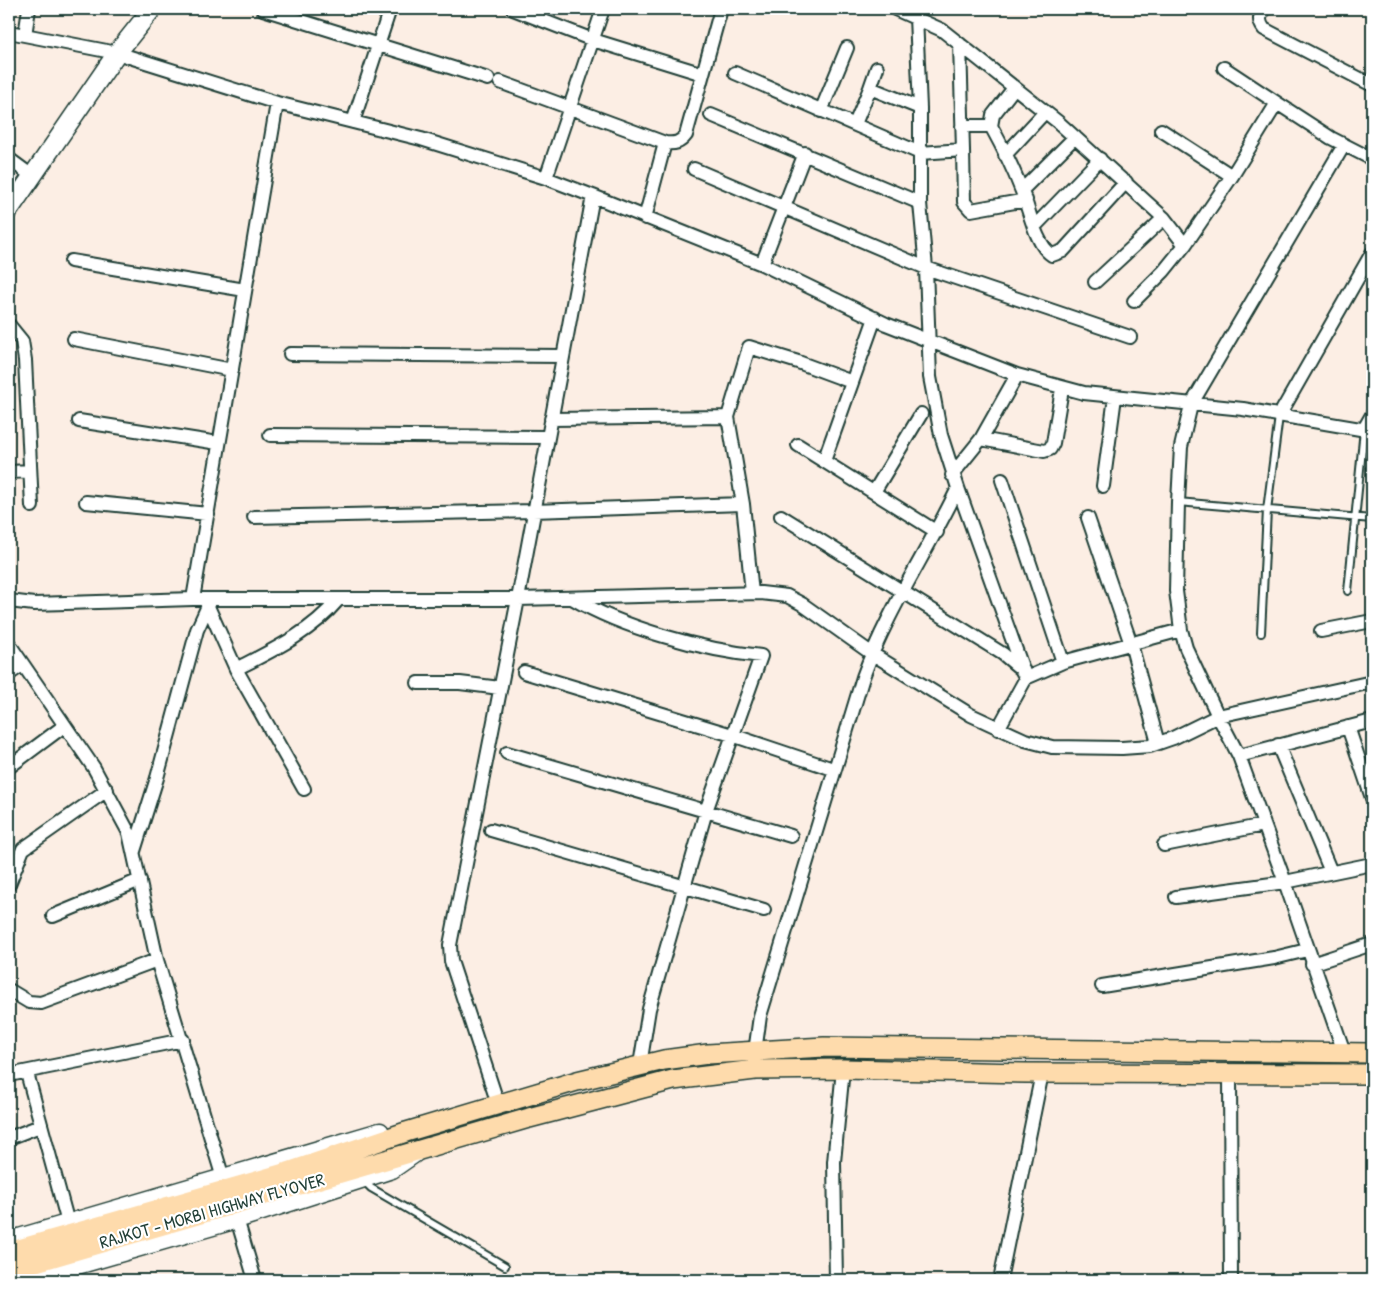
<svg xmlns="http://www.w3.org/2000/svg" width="1381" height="1289" viewBox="0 0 1381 1289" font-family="'Patrick Hand',sans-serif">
	<rect width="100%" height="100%" fill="#fceee4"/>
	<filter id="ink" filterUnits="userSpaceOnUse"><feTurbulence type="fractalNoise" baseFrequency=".02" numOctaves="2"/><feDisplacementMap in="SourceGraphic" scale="10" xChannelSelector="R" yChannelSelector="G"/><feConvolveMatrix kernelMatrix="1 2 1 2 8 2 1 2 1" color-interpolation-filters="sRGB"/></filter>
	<g filter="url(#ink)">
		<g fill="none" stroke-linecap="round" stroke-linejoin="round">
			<defs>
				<path id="lane" d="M1178,502L1372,519
					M1348,591L1364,429
					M1261,633L1267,510L1279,416
					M363,1180L371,1188L505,1266"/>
				<path id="street" d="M263,9L488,79
					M513,9L593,40L703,74
					M895,9L942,30L1058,122L1164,218L1185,245L1232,176L1277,103L1331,138L1372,159
					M1265,9C1259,16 1258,21 1264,29L1372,85
					M9,32L117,53L277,103L421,139L546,178L603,9
					M25,35L29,9
					M1224,68L1277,103
					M735,73L920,153L963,150L960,44
					M500,82L665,143C675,144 680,143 686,135L721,9
					M870,88L877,68
					M1014,88L993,115L991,126C1002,146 1013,168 1021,189C1029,207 1035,245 1052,255L1063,251L1126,182
					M821,111L847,48
					M711,115L920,203
					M353,122L390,9
					M855,124L870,88L920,108
					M962,126H991
					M1161,130L1232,176
					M963,150L964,202L971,210L1026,200
					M1005,155L1045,112
					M9,159L32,176
					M694,169L926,268L1130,337
					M546,178L593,196
					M1022,190L1075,137
					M645,218L665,143
					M1035,226L1100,159
					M71,261L245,290
					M762,264L805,153
					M1095,282L1164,218
					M1134,301L1164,271L1185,245
					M9,325L22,341L25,360L32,506
					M74,339L232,370
					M290,354L563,356
					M1279,416L1372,253
					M551,419L728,417
					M79,421L218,443
					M1364,429L1372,415
					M1372,431L1243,409L1084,393L1017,375L886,324L762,264L593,196L518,599L761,593L787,596L802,604L871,653L971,715L1025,740L1052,747L1122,748L1150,746L1173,738L1218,716L1372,682
					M270,435L547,437
					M981,439L1044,451L1050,449L1053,443L1062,389
					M798,445L937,532
					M824,461L875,318
					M9,472L30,471
					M952,475L981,439L1017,375
					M1002,480L1063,662
					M1103,486L1115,397
					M958,488L1026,678L998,729
					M874,492L921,414
					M86,502L208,514
					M781,516L1003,654L1021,669L1026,678L1063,662L1181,630
					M254,517L533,511L743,504
					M1088,518L1131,644L1158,743
					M752,593L743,504L728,417L749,347L798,362L852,382
					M572,598C623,628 702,650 761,656L706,811L649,1009L640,1065
					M193,599L277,103
					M9,601L34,604L193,599H518L450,945L451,961L498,1104
					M206,602L236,669L304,789
					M1321,631L1372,621
					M9,644L94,768L129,833L157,960L223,1178
					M236,669C273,650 310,633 337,601
					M524,672L732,735L833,769
					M9,674L22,665
					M418,683H460L500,688
					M1348,727L1372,798
					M1278,745L1331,872
					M507,753L791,836
					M1239,756L1372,721
					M9,767L64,726
					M491,830L764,910
					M1164,845L1264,825
					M134,851L157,778L197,630L207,608
					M9,884L23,849L107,790
					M1176,897L1285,882L1239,756L1218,716L1186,648L1181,630L1176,591L1178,502L1181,447L1191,405L1344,145
					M53,916L140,880
					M1312,964L1372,944
					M1102,986L1274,958L1307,950
					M9,990L29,1002L41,1003L157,960
					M1344,1052L1285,882L1372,864
					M754,1059L760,1016L863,677C887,611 928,551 958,488L941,435L930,377L926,268L920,203V108L916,17
					M27,1073L68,1223
					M1230,1073L1231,1280
					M9,1075L183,1040
					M9,1138L40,1126
					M237,1219L255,1280
					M836,1280L834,1162L843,1069
					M1000,1280L1042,1073"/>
				<path id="secondary" d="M9,210L117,53L152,9
					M9,1241L380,1132
					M25,1280L237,1219L392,1169L415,1153"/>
				<path id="primary" d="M9,1252L288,1172L406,1132L577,1081L664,1060L708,1054L824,1047L1372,1053
					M9,1270L529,1118L673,1080L755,1070L843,1069L1027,1073L1372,1074"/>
			</defs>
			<use href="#lane" stroke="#1f3d34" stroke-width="10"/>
			<use href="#street" stroke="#1f3d34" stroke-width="16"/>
			<use href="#secondary" stroke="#1f3d34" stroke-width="21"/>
			<use href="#primary" stroke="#1f3d34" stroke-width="22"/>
			<use href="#lane" stroke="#fff" stroke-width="6"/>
			<use href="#street" stroke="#fff" stroke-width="12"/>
			<use href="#secondary" stroke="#fff" stroke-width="18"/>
			<use href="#primary" stroke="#fedbac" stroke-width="19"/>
		</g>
	</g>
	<g text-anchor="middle" stroke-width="4.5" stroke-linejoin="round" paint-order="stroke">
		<g font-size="18" fill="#1f3d34" stroke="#fff">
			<text transform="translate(212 1211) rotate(-16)" y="6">RAJKOT - MORBI HIGHWAY FLYOVER</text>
		</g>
	</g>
	<rect width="1381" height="1289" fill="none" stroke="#fff" stroke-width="30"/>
	<rect x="15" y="15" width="1351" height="1259" fill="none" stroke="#1f3d34" stroke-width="2" filter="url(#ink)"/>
</svg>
